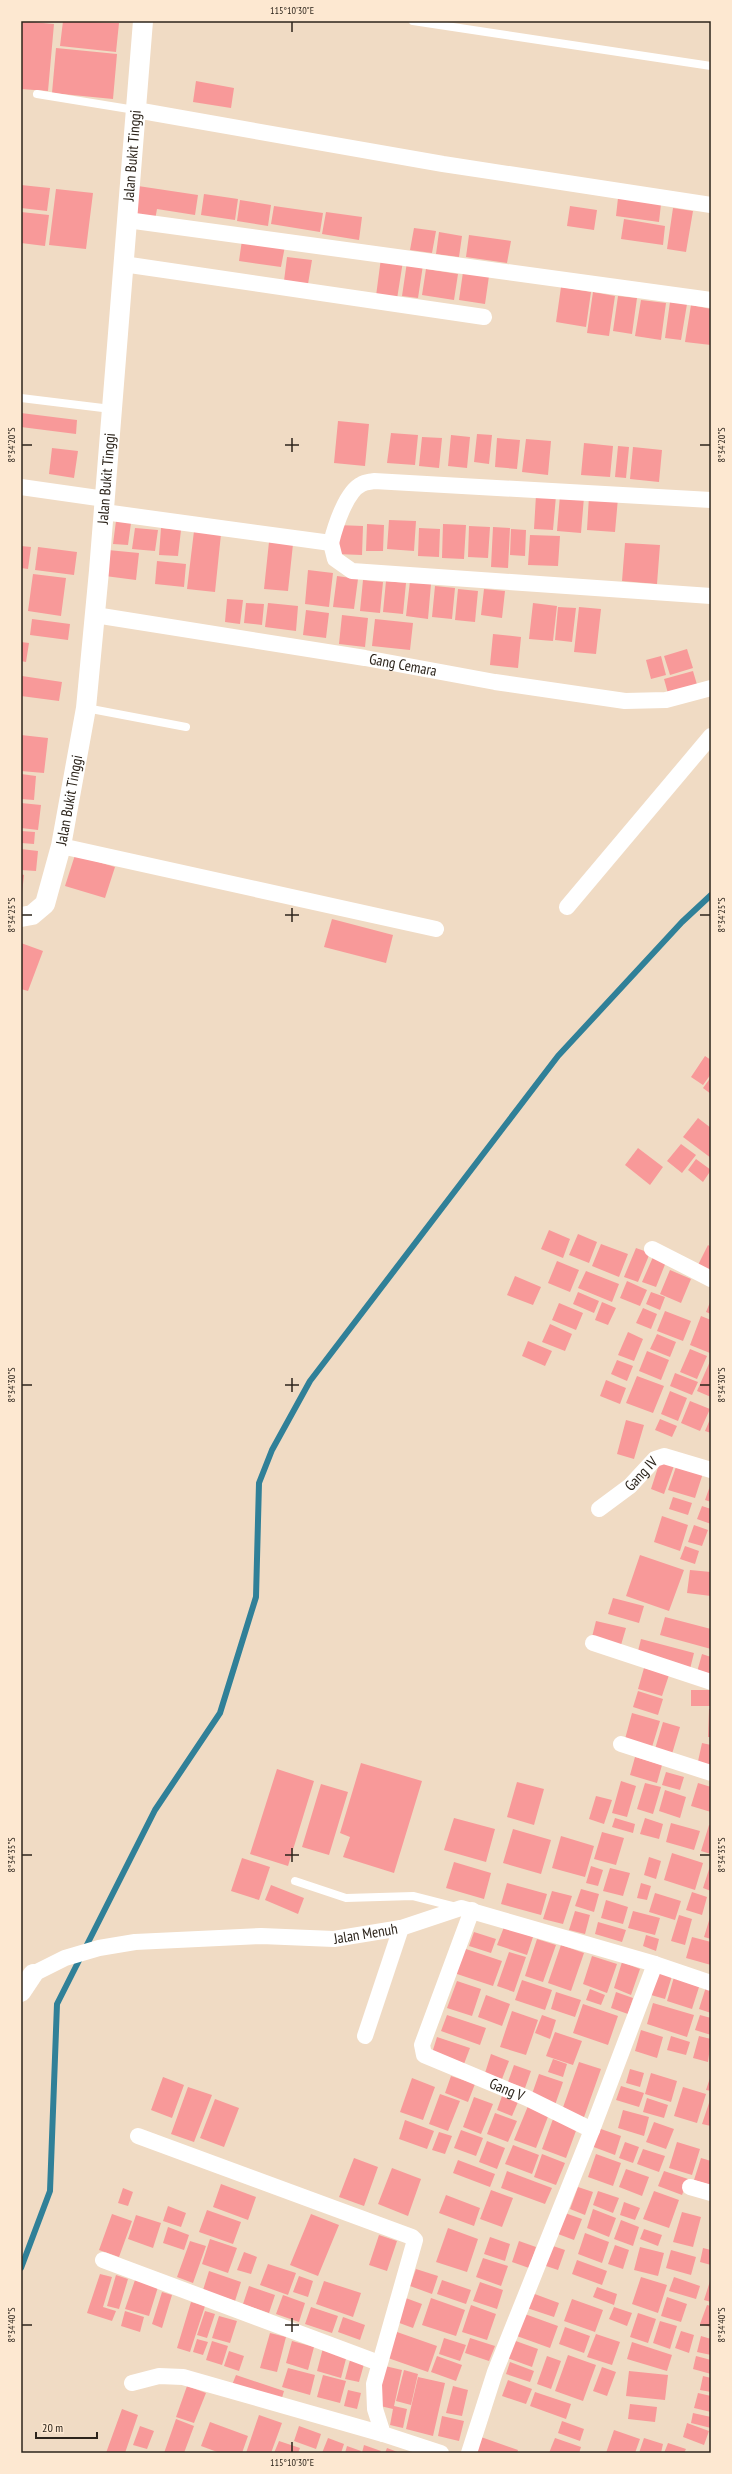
<svg xmlns="http://www.w3.org/2000/svg" width="732" height="2474" viewBox="0 0 732 2474" font-family="'PT Sans Narrow',sans-serif">
	<rect width="100%" height="100%" fill="#f0dbc4"/>
	<g fill="none" stroke-linecap="round" stroke-linejoin="round">
		<path stroke="#308098" stroke-width="6" d="M21,2268L50,2191L57,2004L155,1810L220,1713L256,1597L259,1483L272,1450L310,1381L558,1056L682,922L711,895"/>
	</g>
	<path fill="#f89999" d="M21,21L54,24L48,91L21,89Z
		M63,21L119,23L116,52L60,46Z
		M56,48L117,54L113,99L52,93Z
		M196,81L234,88L231,108L193,102Z
		M21,185L50,188L47,211L21,208Z
		M138,186L198,195L195,215L157,209L155,220L133,217Z
		M56,189L93,193L86,249L49,245Z
		M204,194L238,199L235,220L201,215Z
		M618,198L661,204L659,222L616,216Z
		M240,200L271,205L268,226L237,221Z
		M274,206L323,213L320,232L271,224Z
		M570,206L597,210L594,230L567,226Z
		M673,208L693,211L686,252L667,249Z
		M21,212L49,215L45,246L21,243Z
		M326,212L362,217L359,240L322,234Z
		M624,219L665,226L663,245L621,239Z
		M414,228L436,231L432,253L410,250Z
		M439,232L462,236L459,257L436,254Z
		M469,235L511,241L507,263L466,257Z
		M242,240L285,246L281,267L239,261Z
		M287,257L312,260L308,284L284,281Z
		M381,258L403,261L397,299L376,296Z
		M407,262L423,265L418,298L402,296Z
		M426,269L458,274L454,300L422,295Z
		M463,272L489,276L485,304L459,300Z
		M561,287L591,292L586,327L556,322Z
		M593,292L615,296L609,336L587,333Z
		M618,296L637,298L632,334L613,331Z
		M641,300L666,303L661,340L635,336Z
		M670,302L687,304L681,340L665,338Z
		M691,305L711,309V345L685,342Z
		M21,413L77,420L76,434L21,427Z
		M338,421L369,424L365,466L334,463Z
		M391,433L418,435L415,465L387,463Z
		M477,434L492,435L489,464L474,462Z
		M451,435L470,437L467,468L448,466Z
		M422,437L442,438L439,468L419,466Z
		M497,438L520,440L517,469L495,467Z
		M526,439L551,441L548,475L522,472Z
		M584,443L613,446L610,477L581,475Z
		M618,446L629,447L626,478L615,477Z
		M633,447L662,450L659,482L630,479Z
		M52,448L78,451L74,478L49,474Z
		M536,495L556,496L553,530L534,529Z
		M560,495L584,497L581,533L557,531Z
		M589,496L618,498L615,532L587,530Z
		M389,520L416,521L414,551L387,549Z
		M116,521L131,523L128,545L113,544Z
		M367,524L384,525L383,551H366Z
		M443,524L466,525L464,559L442,558Z
		M337,525L363,526L362,555L336,554Z
		M469,526L490,527L488,558L468,557Z
		M493,527L510,528L508,568L491,567Z
		M135,528L158,530L155,551L132,549Z
		M161,528L181,530L178,556L159,555Z
		M419,528L440,529L439,557L418,556Z
		M511,529L526,530L525,556L510,555Z
		M194,531L221,534L215,592L187,589Z
		M530,535L560,536L558,566L528,565Z
		M269,542L293,544L288,591L264,589Z
		M625,543L660,545L657,584L622,581Z
		M21,546L31,547L28,569L21,568Z
		M38,547L77,552L74,575L35,570Z
		M108,550L139,553L136,580L105,576Z
		M157,561L186,564L184,587L155,584Z
		M308,570L333,573L329,607L305,604Z
		M33,574L66,578L61,616L28,611Z
		M337,576L358,579L354,609L333,607Z
		M363,580L383,582L380,613L360,611Z
		M386,581L406,583L403,614L383,612Z
		M410,581L431,584L428,619L406,616Z
		M435,586L455,588L452,619L432,617Z
		M458,589L478,591L475,622L455,620Z
		M484,589L505,591L502,618L481,615Z
		M227,599L243,600L240,624L225,622Z
		M246,603L264,604L262,625L244,623Z
		M268,603L298,606L296,631L265,627Z
		M533,603L557,606L553,641L529,639Z
		M558,607L576,608L572,642L555,640Z
		M579,607L601,609L596,654L574,652Z
		M306,610L329,613L326,638L303,635Z
		M342,615L368,618L365,647L339,644Z
		M32,619L70,624L68,640L30,635Z
		M375,619L413,623L410,650L372,646Z
		M493,634L521,637L518,668L490,665Z
		M21,642L29,643L26,662L21,661Z
		M687,649L693,668L670,675L664,656Z
		M661,656L666,675L651,679L646,660Z
		M693,671L698,688L669,697L664,679Z
		M22,676L62,682L59,701L21,696Z
		M21,735L48,738L44,773L21,771Z
		M21,774L36,776L34,800L21,799Z
		M21,803L41,805L38,830L21,828Z
		M21,831L35,832L34,844L21,843Z
		M21,849L38,851L36,871L21,870Z
		M75,855L115,867L105,898L65,886Z
		M21,874L24,875L22,893H21Z
		M332,919L393,935L386,963L324,947Z
		M21,943L43,951L28,991L21,989Z
		M705,1056L711,1060V1074L703,1085L691,1077Z
		M711,1077V1094L703,1088Z
		M698,1118L711,1128V1158L683,1137Z
		M681,1144L696,1155L682,1173L667,1161Z
		M638,1148L663,1167L650,1185L625,1165Z
		M696,1159L711,1170L703,1182L688,1170Z
		M549,1230L570,1239L563,1258L541,1249Z
		M578,1234L597,1242L589,1263L569,1255Z
		M601,1244L628,1254L619,1277L592,1266Z
		M708,1245L711,1247V1273L697,1267Z
		M636,1248L650,1253L638,1282L624,1277Z
		M653,1257L666,1262L656,1287L642,1282Z
		M557,1261L579,1270L570,1292L548,1283Z
		M670,1270L691,1279L681,1303L660,1294Z
		M586,1271L619,1284L612,1302L578,1288Z
		M515,1276L541,1287L533,1305L507,1295Z
		M627,1281L647,1290L640,1306L620,1298Z
		M578,1292L599,1301L594,1313L573,1304Z
		M651,1292L665,1297L660,1310L646,1304Z
		M711,1300V1314L706,1312Z
		M602,1302L616,1308L608,1325L595,1320Z
		M559,1303L583,1313L576,1330L552,1320Z
		M643,1308L657,1314L651,1329L636,1323Z
		M665,1311L691,1321L683,1341L657,1331Z
		M701,1316L711,1320L710,1353L690,1345Z
		M550,1324L572,1334L565,1351L542,1342Z
		M628,1332L643,1339L634,1361L618,1355Z
		M657,1334L676,1342L670,1357L650,1349Z
		M528,1341L552,1351L545,1366L522,1356Z
		M690,1349L707,1356L697,1379L680,1372Z
		M647,1351L669,1360L661,1380L639,1371Z
		M711,1359V1397L697,1391Z
		M617,1360L633,1366L627,1381L611,1374Z
		M675,1373L698,1382L692,1395L670,1386Z
		M637,1376L664,1386L653,1413L626,1403Z
		M606,1380L626,1388L620,1404L600,1396Z
		M670,1391L687,1398L678,1421L661,1414Z
		M690,1401L710,1409L700,1431L681,1423Z
		M711,1417V1433L705,1431Z
		M660,1419L677,1426L672,1437L655,1430Z
		M626,1420L644,1425L634,1459L617,1454Z
		M661,1458L675,1463L664,1494L651,1489Z
		M678,1461L704,1470L695,1498L668,1490Z
		M710,1486L711,1487V1502L705,1500Z
		M673,1497L692,1503L688,1515L669,1509Z
		M702,1506L711,1509V1524L697,1519Z
		M662,1516L688,1525L680,1551L654,1542Z
		M694,1525L708,1530L702,1546L688,1542Z
		M685,1546L699,1551L695,1564L680,1559Z
		M640,1555L684,1570L669,1611L626,1596Z
		M690,1570L711,1572V1596L687,1593Z
		M613,1598L644,1606L639,1623L608,1614Z
		M665,1617L711,1629V1649L660,1635Z
		M596,1621L626,1628L621,1645L592,1637Z
		M641,1639L694,1653L690,1669L637,1655Z
		M702,1654L711,1657V1675L697,1672Z
		M644,1668L669,1675L662,1696L638,1689Z
		M691,1690H711V1706H691Z
		M638,1691L663,1699L658,1715L633,1707Z
		M709,1709H711V1737H708Z
		M632,1713L660,1721L652,1747L625,1739Z
		M663,1722L680,1727L672,1754L655,1749Z
		M702,1743L711,1745V1769L697,1766Z
		M635,1757L662,1765L657,1783L630,1775Z
		M361,1763L422,1781L394,1873L343,1857L350,1837L340,1833Z
		M277,1769L314,1781L288,1866L250,1854Z
		M666,1772L684,1777L680,1790L662,1785Z
		M621,1781L636,1786L627,1817L612,1813Z
		M517,1782L544,1789L534,1825L507,1817Z
		M645,1783L661,1787L653,1814L637,1809Z
		M698,1783L711,1787V1812L691,1806Z
		M321,1784L348,1792L329,1855L302,1847Z
		M665,1790L686,1797L680,1818L659,1811Z
		M596,1796L612,1800L604,1824L589,1819Z
		M454,1818L495,1829L486,1862L444,1850Z
		M615,1818L635,1824L633,1833L612,1827Z
		M645,1818L663,1824L659,1839L640,1834Z
		M671,1823L700,1831L694,1850L666,1842Z
		M709,1825L711,1826V1854L701,1851Z
		M513,1829L551,1840L541,1874L503,1863Z
		M602,1832L624,1838L616,1865L594,1859Z
		M561,1836L594,1846L585,1877L552,1868Z
		M672,1853L703,1863L695,1890L664,1880Z
		M649,1857L661,1861L656,1879L644,1875Z
		M242,1858L270,1867L259,1900L231,1891Z
		M454,1862L491,1873L484,1899L446,1888Z
		M711,1863V1891L703,1888Z
		M591,1866L603,1870L598,1886L586,1883Z
		M610,1868L630,1873L623,1896L603,1891Z
		M507,1883L547,1894L541,1915L501,1904Z
		M641,1883L651,1886L647,1900L637,1898Z
		M271,1885L304,1898L298,1914L265,1900Z
		M581,1889L599,1894L594,1912L575,1906Z
		M552,1891L572,1896L563,1924L543,1919Z
		M692,1892L707,1897L702,1915L686,1910Z
		M655,1893L681,1901L675,1920L649,1912Z
		M606,1900L628,1907L623,1924L601,1918Z
		M575,1911L590,1915L585,1934L569,1930Z
		M633,1911L660,1918L655,1935L628,1928Z
		M711,1914V1939L704,1937Z
		M679,1915L692,1919L685,1945L671,1941Z
		M598,1922L626,1930L622,1942L595,1934Z
		M504,1927L533,1937L527,1955L497,1945Z
		M474,1932L496,1939L491,1953L469,1946Z
		M646,1935L659,1939L656,1951L643,1946Z
		M692,1937L711,1942V1965L686,1958Z
		M537,1939L556,1945L543,1982L525,1976Z
		M561,1945L584,1953L571,1991L548,1983Z
		M463,1948L502,1961L493,1986L454,1973Z
		M509,1952L526,1957L514,1992L497,1986Z
		M592,1956L617,1964L607,1993L583,1984Z
		M622,1962L640,1969L631,1995L614,1988Z
		M658,1972L672,1976L665,1999L651,1995Z
		M674,1977L700,1984L692,2009L667,2001Z
		M522,1980L552,1990L545,2010L515,2000Z
		M457,1981L481,1989L472,2016L447,2008Z
		M706,1987L711,1989V2013L699,2009Z
		M590,1989L605,1995L601,2005L586,2000Z
		M556,1992L581,2000L575,2017L551,2009Z
		M616,1992L633,1998L628,2014L611,2008Z
		M486,1995L510,2004L502,2026L478,2017Z
		M653,2003L694,2015L687,2037L647,2024Z
		M583,2004L618,2016L608,2045L573,2033Z
		M512,2011L538,2020L526,2055L500,2047Z
		M447,2015L486,2028L480,2045L441,2031Z
		M542,2015L556,2020L550,2039L535,2033Z
		M700,2015L711,2018V2035L695,2030Z
		M641,2030L663,2037L657,2058L635,2051Z
		M555,2032L582,2041L573,2065L546,2056Z
		M671,2036L690,2042L686,2055L667,2050Z
		M699,2036L711,2039L708,2062L693,2058Z
		M437,2037L470,2048L464,2064L432,2053Z
		M491,2054L509,2061L502,2079L485,2073Z
		M553,2059L567,2064L563,2077L548,2072Z
		M579,2062L601,2069L583,2120L561,2113Z
		M514,2065L531,2071L525,2088L508,2082Z
		M630,2069L644,2073L640,2087L626,2083Z
		M651,2073L677,2081L671,2102L645,2094Z
		M539,2074L563,2082L555,2105L531,2097Z
		M711,2075V2091L706,2090Z
		M451,2076L475,2084L468,2102L445,2093Z
		M163,2077L184,2085L172,2118L151,2110Z
		M412,2078L435,2087L423,2120L400,2112Z
		M621,2086L644,2093L639,2107L616,2100Z
		M188,2087L212,2095L194,2142L171,2134Z
		M683,2087L706,2094L697,2123L674,2116Z
		M440,2094L460,2101L448,2131L429,2124Z
		M502,2096L518,2102L512,2116L497,2110Z
		M474,2097L493,2104L481,2134L463,2127Z
		M711,2097V2126L702,2124Z
		M647,2098L668,2105L664,2118L643,2112Z
		M215,2099L239,2108L224,2147L200,2138Z
		M528,2106L549,2114L536,2148L514,2140Z
		M623,2110L649,2117L644,2136L618,2128Z
		M495,2113L517,2121L508,2142L487,2134Z
		M553,2119L577,2128L566,2158L542,2149Z
		M405,2120L434,2131L427,2149L399,2139Z
		M654,2122L674,2129L666,2149L646,2142Z
		M598,2128L621,2136L615,2155L591,2146Z
		M461,2130L483,2138L476,2156L454,2148Z
		M439,2132L452,2136L445,2154L432,2150Z
		M487,2141L505,2148L497,2169L479,2162Z
		M625,2142L639,2147L633,2163L619,2158Z
		M677,2142L700,2149L692,2175L669,2168Z
		M513,2145L539,2155L532,2174L505,2164Z
		M643,2149L665,2156L659,2172L637,2164Z
		M542,2154L565,2163L556,2185L534,2177Z
		M596,2154L621,2163L613,2186L588,2177Z
		M354,2158L378,2167L364,2206L339,2197Z
		M701,2158L711,2161V2185L694,2180Z
		M458,2160L495,2174L490,2187L453,2173Z
		M392,2168L421,2179L408,2216L378,2204Z
		M626,2169L649,2177L642,2196L619,2187Z
		M507,2171L552,2188L545,2204L501,2188Z
		M664,2171L688,2179L682,2195L658,2186Z
		M221,2184L256,2197L248,2220L213,2207Z
		M578,2187L593,2192L585,2215L570,2209Z
		M123,2188L133,2192L128,2206L118,2203Z
		M491,2190L513,2198L502,2227L480,2219Z
		M598,2191L619,2198L613,2213L593,2205Z
		M654,2191L679,2200L669,2228L643,2219Z
		M446,2195L480,2208L474,2226L439,2213Z
		M624,2202L640,2208L635,2220L620,2215Z
		M168,2206L186,2213L181,2227L163,2221Z
		M593,2209L616,2218L609,2237L587,2228Z
		M207,2210L241,2222L233,2244L199,2232Z
		M682,2212L701,2217L693,2247L673,2242Z
		M565,2213L582,2219L574,2240L558,2234Z
		M112,2214L132,2221L119,2257L99,2250Z
		M311,2214L339,2225L318,2276L290,2265Z
		M136,2215L161,2223L153,2248L128,2239Z
		M621,2220L639,2227L633,2246L614,2239Z
		M168,2227L189,2235L184,2250L163,2243Z
		M448,2228L478,2239L467,2272L436,2262Z
		M644,2229L662,2235L658,2246L640,2239Z
		M585,2233L609,2242L602,2263L578,2254Z
		M379,2235L397,2241L387,2271L369,2265Z
		M490,2237L510,2244L505,2261L484,2254Z
		M210,2239L237,2248L228,2273L202,2264Z
		M190,2241L206,2246L193,2283L177,2277Z
		M519,2241L536,2247L529,2268L512,2262Z
		M550,2245L565,2250L558,2270L543,2265Z
		M615,2245L629,2250L623,2269L608,2264Z
		M640,2247L664,2253L658,2276L634,2270Z
		M703,2248L711,2250V2265L700,2262Z
		M671,2250L696,2257L691,2275L666,2268Z
		M244,2252L257,2257L251,2274L237,2270Z
		M483,2258L508,2266L501,2286L476,2277Z
		M577,2260L607,2271L602,2285L572,2274Z
		M268,2264L296,2273L288,2295L260,2285Z
		M416,2269L438,2276L432,2294L410,2286Z
		M209,2271L241,2282L235,2301L203,2290Z
		M100,2274L112,2277L103,2307L116,2311L112,2321L87,2313Z
		M116,2275L128,2279L119,2309L107,2306Z
		M299,2276L313,2281L308,2297L293,2292Z
		M641,2277L667,2285L658,2313L632,2304Z
		M674,2277L700,2286L696,2299L669,2291Z
		M711,2278V2302L704,2300Z
		M135,2280L158,2287L149,2316L125,2309Z
		M442,2280L471,2290L466,2304L437,2294Z
		M324,2281L361,2293L353,2317L316,2304Z
		M480,2282L503,2290L497,2309L473,2301Z
		M249,2286L275,2295L269,2313L243,2304Z
		M597,2287L617,2294L614,2305L593,2297Z
		M162,2292L172,2295L162,2328L152,2324Z
		M532,2293L559,2303L554,2317L527,2308Z
		M283,2295L305,2303L299,2322L276,2314Z
		M403,2297L422,2304L413,2328L394,2321Z
		M667,2297L687,2304L681,2322L661,2316Z
		M431,2298L465,2310L456,2336L422,2325Z
		M572,2299L603,2310L595,2332L564,2321Z
		M191,2302L205,2306L190,2352L177,2348Z
		M471,2305L496,2314L487,2340L462,2332Z
		M707,2305L711,2306V2327L700,2324Z
		M311,2307L338,2316L332,2333L305,2324Z
		M614,2307L632,2313L627,2326L609,2319Z
		M125,2311L144,2317L140,2332L121,2326Z
		M205,2311L215,2314L207,2338L197,2335Z
		M522,2313L558,2326L550,2348L514,2335Z
		M638,2313L656,2319L648,2343L630,2337Z
		M219,2316L237,2321L230,2343L212,2338Z
		M343,2317L365,2325L360,2340L338,2332Z
		M660,2321L677,2326L670,2349L653,2343Z
		M565,2327L590,2336L584,2353L559,2344Z
		M681,2331L694,2335L689,2353L675,2348Z
		M397,2332L437,2346L428,2372L388,2358Z
		M270,2333L286,2337L277,2372L260,2368Z
		M596,2334L620,2342L612,2365L587,2357Z
		M701,2336L711,2339V2355L697,2352Z
		M444,2338L466,2345L460,2361L439,2354Z
		M470,2338L495,2346L489,2361L465,2353Z
		M197,2339L208,2342L203,2355L193,2352Z
		M513,2340L538,2349L532,2367L507,2358Z
		M212,2341L228,2346L222,2365L206,2360Z
		M292,2341L314,2347L308,2370L286,2363Z
		M632,2342L672,2355L667,2371L627,2359Z
		M323,2348L347,2355L341,2378L317,2371Z
		M229,2351L244,2356L239,2371L224,2366Z
		M568,2355L596,2365L583,2401L555,2391Z
		M437,2356L462,2365L456,2381L431,2372Z
		M547,2356L561,2361L551,2389L537,2384Z
		M696,2356L711,2360V2374L693,2369Z
		M350,2360L364,2364L359,2382L345,2379Z
		M510,2362L534,2371L530,2382L506,2374Z
		M385,2366L402,2370L394,2406L407,2409L403,2428L390,2425L393,2409L376,2405Z
		M602,2367L616,2372L607,2396L593,2391Z
		M288,2368L315,2375L310,2395L282,2387Z
		M404,2370L418,2374L411,2405L396,2401Z
		M629,2371L668,2375L665,2400L626,2396Z
		M236,2375L284,2391L281,2401L232,2385Z
		M323,2375L346,2381L340,2403L317,2397Z
		M703,2376L711,2378V2392L700,2390Z
		M418,2377L445,2383L433,2436L406,2429Z
		M508,2380L532,2389L526,2404L502,2396Z
		M187,2386L206,2393L194,2423L176,2417Z
		M453,2386L468,2390L462,2416L446,2413Z
		M348,2390L361,2393L357,2409L344,2406Z
		M535,2392L571,2404L566,2419L530,2406Z
		M698,2393L711,2396V2412L694,2408Z
		M630,2404L657,2407L655,2422L628,2419Z
		M122,2409L138,2415L125,2453H106Z
		M693,2413L711,2417V2428L691,2423Z
		M259,2415L282,2423L271,2453H246Z
		M442,2416L464,2421L459,2441L438,2436Z
		M176,2419L194,2426L184,2453H164Z
		M562,2421L584,2429L580,2441L558,2433Z
		M210,2422L248,2436L242,2453H220L201,2446Z
		M687,2423L709,2431L704,2445L683,2437Z
		M140,2426L154,2431L147,2449L133,2445Z
		M299,2426L321,2434L316,2449L294,2441Z
		M614,2430L640,2439L635,2453H606Z
		M481,2437L518,2450L517,2453H475Z
		M328,2438L344,2444L341,2453H322Z
		M555,2438L581,2447L579,2453H549Z
		M644,2438L663,2444L661,2453H639Z
		M279,2441L300,2448L298,2453H274Z
		M668,2443L686,2449L684,2453H664Z
		M364,2445L381,2451L380,2453H362Z
		M347,2446L361,2451L360,2453H345Z
		M387,2448L400,2453H385Z"/>
	<g fill="none" stroke-linecap="round" stroke-linejoin="round">
		<path stroke="#fff" stroke-width="8" d="M413,21L711,66
			M37,94L135,110
			M21,398L111,409
			M86,708L186,727
			M295,1881L346,1898L413,1896L456,1907"/>
		<g stroke="#fff" stroke-width="16">
			<path d="M136,110L443,164L711,205"/>
			<path d="M127,220L711,300"/>
			<path d="M123,264L484,317"/>
			<path d="M21,487L105,499"/>
			<path d="M104,512L331,543C335,527 346,491 362,484C365,482 370,482 374,481L711,500"/>
			<path d="M331,543L335,559L352,571L711,596"/>
			<path id="s1" d="M95,615L365,658L495,682L625,701L666,700L711,688"/>
			<path d="M61,846L436,929"/>
			<path d="M567,907L711,736"/>
			<path d="M652,1249L711,1279"/>
			<path id="s2" d="M599,1509L630,1486L655,1459L664,1456L711,1470"/>
			<path d="M593,1643L711,1682"/>
			<path d="M621,1744L711,1773"/>
			<path id="s3" d="M472,1910L422,2045L424,2055L527,2098L592,2130"/>
			<path id="s4" d="M33,1974L65,1958L99,1948L135,1942L261,1936L334,1939L401,1928L461,1908L655,1964L711,1983"/>
			<path d="M365,2036L401,1928"/>
			<path d="M138,2136L412,2237L415,2240L374,2384L375,2409L383,2434L441,2453"/>
			<path d="M690,2187L711,2193"/>
			<path d="M103,2260L379,2363"/>
			<path d="M132,2383L159,2376L183,2377L383,2434"/>
			<path d="M469,2453L495,2372L592,2130L655,1964"/>
		</g>
		<g stroke="#fff" stroke-width="20">
			<path id="s5" d="M21,917L32,915L45,904L61,846L86,708L99,571L143,21"/>
			<path d="M21,1992L33,1974"/>
		</g>
	</g>
	<path fill="none" stroke="#2c241b" stroke-width="1.5" d="M292,22V32M292,438V452M22,445H32M285,445H299M700,445H710M292,908V922M22,915H32M285,915H299M700,915H710M292,1378V1392M22,1385H32M285,1385H299M700,1385H710M292,1848V1862M22,1855H32M285,1855H299M700,1855H710M292,2318V2332M22,2325H32M285,2325H299M700,2325H710M292,2442V2452"/>
	<g text-anchor="middle" stroke-width="3" stroke-linejoin="round" paint-order="stroke">
		<g font-size="15" fill="#2c241b" stroke="#fde8d1">
			<text dy="5" stroke="none"><textPath href="#s5" startOffset="783">Jalan Bukit Tinggi</textPath></text>
			<text dy="5" stroke="none"><textPath href="#s5" startOffset="459">Jalan Bukit Tinggi</textPath></text>
			<text dy="5" stroke="none"><textPath href="#s1" startOffset="312">Gang Cemara</textPath></text>
			<text dy="5" stroke="none"><textPath href="#s5" startOffset="135">Jalan Bukit Tinggi</textPath></text>
			<text dy="5" stroke="none"><textPath href="#s2" startOffset="55">Gang IV</textPath></text>
			<text dy="5" stroke="none"><textPath href="#s4" startOffset="339">Jalan Menuh</textPath></text>
			<text dy="5" stroke="none"><textPath href="#s3" startOffset="244">Gang V</textPath></text>
		</g>
	</g>
	<rect width="732" height="2474" fill="none" stroke="#fde8d1" stroke-width="44"/>
	<path d="M36 2432v6h61v-6" fill="none" stroke="#2c241b" stroke-width="2"/>
	<text x="42" y="2432" font-size="12" fill="#2c241b" stroke="#fde8d1" stroke-width="3" paint-order="stroke">20 m</text>
	<rect x="22" y="22" width="688" height="2430" fill="none" stroke="#2c241b" stroke-width="1.5"/>
	<g font-size="10" text-anchor="middle" fill="#2c241b">
		<text x="292" y="14">115°10'30"E</text>
		<text transform="translate(11 445) rotate(-90)" y="4">8°34'20"S</text>
		<text transform="translate(721 445) rotate(-90)" y="4">8°34'20"S</text>
		<text transform="translate(11 915) rotate(-90)" y="4">8°34'25"S</text>
		<text transform="translate(721 915) rotate(-90)" y="4">8°34'25"S</text>
		<text transform="translate(11 1385) rotate(-90)" y="4">8°34'30"S</text>
		<text transform="translate(721 1385) rotate(-90)" y="4">8°34'30"S</text>
		<text transform="translate(11 1855) rotate(-90)" y="4">8°34'35"S</text>
		<text transform="translate(721 1855) rotate(-90)" y="4">8°34'35"S</text>
		<text transform="translate(11 2325) rotate(-90)" y="4">8°34'40"S</text>
		<text transform="translate(721 2325) rotate(-90)" y="4">8°34'40"S</text>
		<text x="292" y="2466">115°10'30"E</text>
	</g>
</svg>
